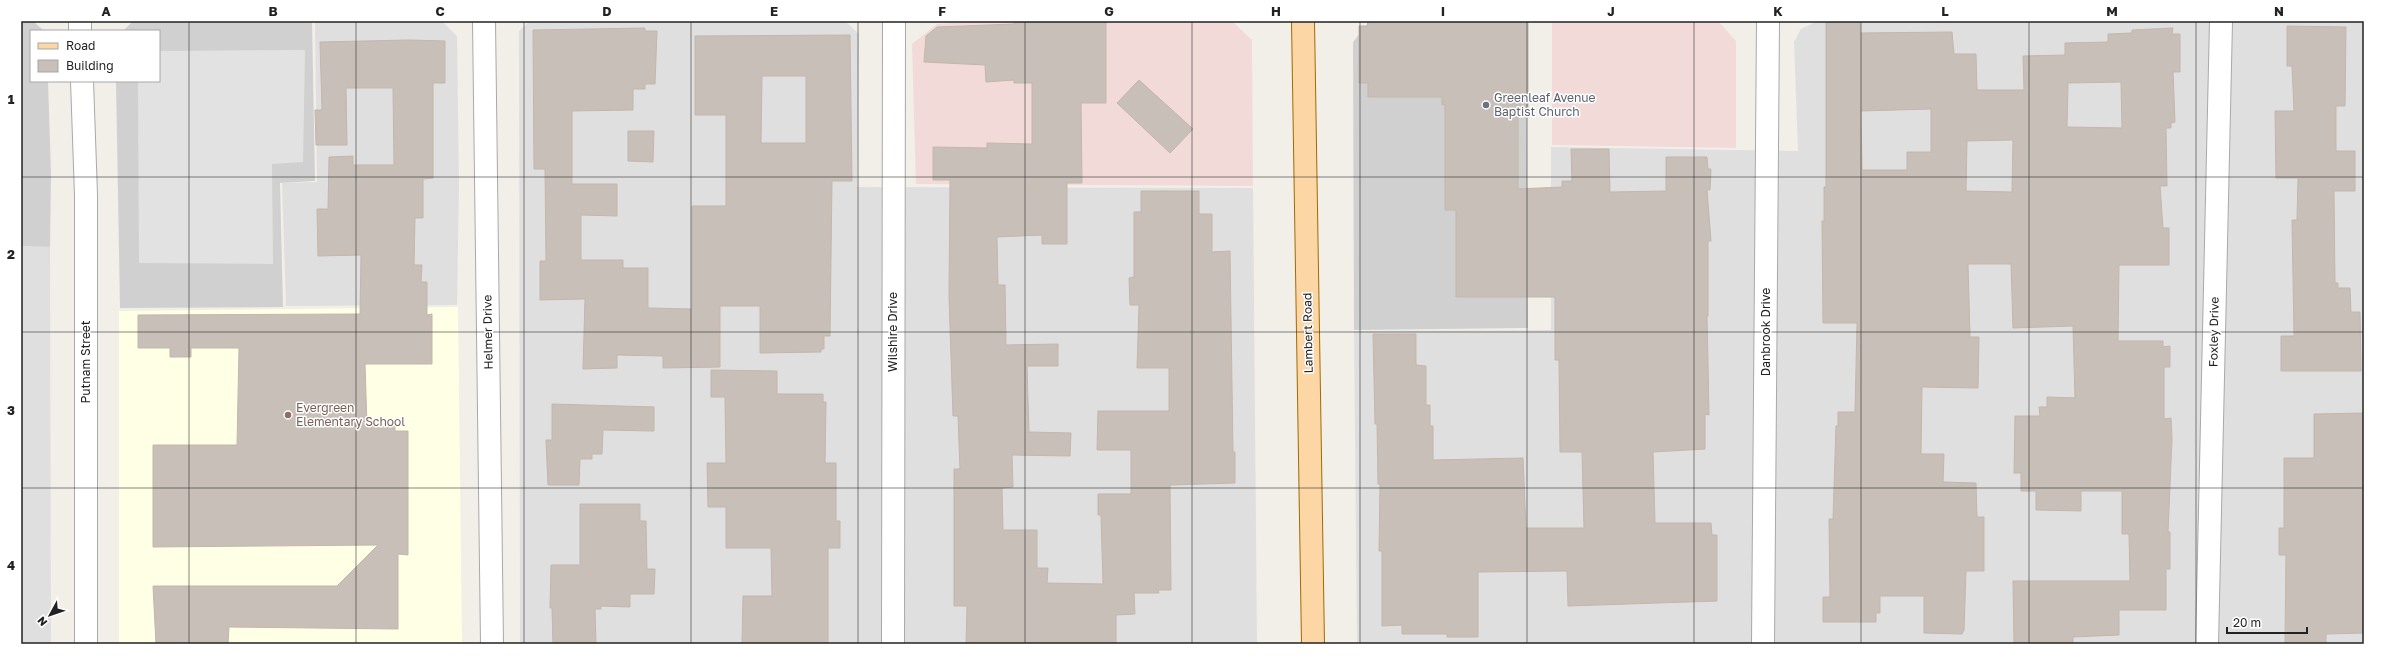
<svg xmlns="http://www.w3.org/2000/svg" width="2385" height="665" viewBox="0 0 2385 665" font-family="'Golos Text',sans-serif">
	<rect width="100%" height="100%" fill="#f2efe9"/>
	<path fill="#e0dfdf" d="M315,21H442L457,36L459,186L457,305L286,306L282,183L317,182Z
		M530,21H845L859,34L857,187L1253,188L1257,644H520L519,31Z
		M1818,21H2364V644H1357L1354,331L1551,330V147L1798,151L1794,42L1801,29Z
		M21,246L50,247L51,644H21Z"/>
	<path fill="#f2dad9" d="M983,21H1232L1252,40L1253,186L916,184L912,44L937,24Z
		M1718,21L1736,41V148L1552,145V22Z"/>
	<path fill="#ffffe5" d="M458,307L462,644H119V311Z"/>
	<path fill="#d0d0d0" d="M21,21H33L44,31H31V81H48L51,174L50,247L21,246Z
		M133,21H312L315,181L280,183L283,307L120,308L116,81H159V31H123Z
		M1526,21L1528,328L1354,330L1353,42L1368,23Z"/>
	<path fill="#e2e2e2" d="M305,50L303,162L272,164L273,264L139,263L138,81H159V51Z"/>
	<path fill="#c7bfb8" stroke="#c4b6ab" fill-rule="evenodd" d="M1014,21H1106V103H1081L1082,183H1067V244H1042V235L997,237L998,285H1005L1006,345L1058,344V366H1027L1029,432L1071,433L1070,456L1012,455L1013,487L1002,488L1003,530H1037V568H1048L1047,583L1103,584L1101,515H1098V494H1131V450H1097L1098,411H1169V368H1137L1139,305H1130L1129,278L1134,277V212H1141V191H1199V214H1212V252L1230,251L1233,452H1235V483L1170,485L1171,590H1158L1159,593H1134L1135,614L1116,615V644H966L967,606H954V469H960L958,416H953L949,296L950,180H933V147L987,148V143L1032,144V83H1014V80L986,82L985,65L924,62L926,36L937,27L1014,24Z
		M1367,21H1528V111L1518,110V189L1562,187V181H1572L1571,149H1609L1610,192L1666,191V157H1707L1708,169H1711L1710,190H1707L1711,241H1708V316H1707L1709,415L1705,414V449L1653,452L1655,523H1711L1712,535H1717V601L1568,606L1567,571L1478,572V637H1447V634H1402V625L1382,626V551H1379L1380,484H1378L1377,424H1375L1373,334H1416V365L1426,366V405H1430V426H1433V460L1523,458L1526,528H1584L1582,452H1560L1559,360H1555V297H1456V210H1445V104L1442,105V97H1368V83H1359V26H1368Z
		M1826,21H1860V33L1952,32L1954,54H1976L1977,90H2024L2023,56L2065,55V43L2108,42V34L2132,33V30L2173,28L2172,34H2180V72H2173L2175,122L2171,123V128H2166L2167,186H2160L2163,228H2169V265H2119L2118,341H2163V347L2170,346V367H2164V419L2171,418L2172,439L2168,532H2170V569H2166V610H2119V635L2073,637V644H2014L2013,581H2130L2129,534H2122V491H2081V511L2036,510V491H2021V473H2014L2015,416H2040L2039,407H2047V397L2075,398L2073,326L2013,328L2011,264H1968L1970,337H1979L1978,388L1922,387L1921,454H1944L1943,482L1976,483L1977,517H1984V571H1966L1964,630L1962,634L1924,633V596H1880V613H1876V622H1823V597H1830L1829,519H1833L1836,426H1838V412H1855L1857,323H1823L1822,221H1824V187H1826ZM2121,82L2122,128L2067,127L2068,83ZM1931,109V152H1907V170H1862L1861,111ZM2013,140L2012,192L1966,191L1967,141Z
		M2287,26L2346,27L2345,106H2336V151H2355V191H2334L2335,283H2338V288H2350L2351,312H2360L2361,371H2281V336H2294L2292,220H2297L2298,178H2276L2275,111H2294L2292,66H2287Z
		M645,28V31H657L655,84H645V89H633V110L572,111V184H617V216L581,215V260H623V268H648V308L692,309V206H726V115H695V36L850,35L852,181H832L830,336H824V349H821V352L760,353V306H720V367L663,368V356L617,355V368L583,369L585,299L540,300V261H546L545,169H534L533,30ZM762,76H806V143H761Z
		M409,40L445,41V83H433V178L423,179V218H415L414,265H422L421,282H427V315L432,314V364H365L367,426H395V431H408V555L398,554V629L229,627L228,644H156L153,586H337L378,545L153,547V445H237L239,348H191V357H170V348H138V315L360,314L361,255L318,256L317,209H328L329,157L353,156V165H394L393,88H346L347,145H316L315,110H322L320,42Z
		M1139,80L1193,129L1170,153L1117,103Z
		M628,131H654L653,162L628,161Z
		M711,370L777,371V394H823V402H826L825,463H836V521H840V548H828V644H742L743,596H772L771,548H726V507H708L707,463H726L725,397H711Z
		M552,404L654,407V431L603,430L602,454H592V459H580L579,485H548L546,440H552Z
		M2364,413V633L2326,634V644H2285L2286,555H2279V528H2284V458H2314V414Z
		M580,504H640V521H646L647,569H655L654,594H630V607L601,606V609H595L596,644H553L552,608H550L551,565H580Z"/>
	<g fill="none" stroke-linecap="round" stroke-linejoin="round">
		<defs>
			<path id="minor" d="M80,21V31
				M484,21L492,644
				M82,81L86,195V644
				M893,644L894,21
				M1763,644L1768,21
				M2207,644L2221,21"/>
			<path id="major" d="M1303,21L1313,644"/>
		</defs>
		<use href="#minor" stroke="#a9a9a9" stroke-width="24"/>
		<use href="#major" stroke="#a06b00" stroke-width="24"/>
		<use href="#minor" stroke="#fff" stroke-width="22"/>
		<use href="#major" stroke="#fcd6a4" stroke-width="22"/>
	</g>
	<path fill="none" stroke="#222" stroke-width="1" stroke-opacity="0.55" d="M189,21V644M356,21V644M524,21V644M691,21V644M858,21V644M1025,21V644M1192,21V644M1360,21V644M1527,21V644M1694,21V644M1861,21V644M2029,21V644M2196,21V644M21,177H2364M21,332H2364M21,488H2364"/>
	<circle fill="#6b7280" stroke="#fff" stroke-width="1.5" cx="1486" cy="105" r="4"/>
	<circle fill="#8d6e63" stroke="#fff" stroke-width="1.5" cx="288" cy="415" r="4"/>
	<g text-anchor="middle" stroke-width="3" stroke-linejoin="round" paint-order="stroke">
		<g font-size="12" fill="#5b616d" stroke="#fff" text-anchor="start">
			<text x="1494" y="102">Greenleaf Avenue<tspan x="1494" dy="14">Baptist Church</tspan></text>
		</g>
		<g font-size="12" fill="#222" stroke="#fff">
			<text transform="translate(488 332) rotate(-91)" y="4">Helmer Drive</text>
			<text transform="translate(893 332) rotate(-90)" y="4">Wilshire Drive</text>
			<text transform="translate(1766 332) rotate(-90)" y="4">Danbrook Drive</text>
			<text transform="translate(2214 332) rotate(-89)" y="4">Foxley Drive</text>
			<text transform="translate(1308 333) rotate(-91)" y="4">Lambert Road</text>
			<text transform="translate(86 362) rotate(-90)" y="4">Putnam Street</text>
		</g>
		<g font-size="12" fill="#785e54" stroke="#fff" text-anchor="start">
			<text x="296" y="412">Evergreen<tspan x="296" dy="14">Elementary School</tspan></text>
		</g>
	</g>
	<rect width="2385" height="665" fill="none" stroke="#ffffff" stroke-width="44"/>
	<rect x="30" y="30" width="130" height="52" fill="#ffffff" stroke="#a7a7a7"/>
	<rect x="38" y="43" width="20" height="6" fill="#fcd6a4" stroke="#a7a7a7"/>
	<text x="66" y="50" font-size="12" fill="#222222">Road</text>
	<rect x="38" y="60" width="20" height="12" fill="#c7bfb8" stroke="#a7a7a7"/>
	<text x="66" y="70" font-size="12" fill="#222222">Building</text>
	<g transform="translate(50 615) rotate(230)" stroke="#ffffff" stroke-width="3" paint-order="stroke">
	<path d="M0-3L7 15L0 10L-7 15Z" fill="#222222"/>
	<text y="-6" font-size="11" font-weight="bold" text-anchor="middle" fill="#222222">N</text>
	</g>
	<path d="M2227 627v6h80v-6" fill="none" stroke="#222222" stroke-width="2"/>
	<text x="2233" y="627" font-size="12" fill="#222222" stroke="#ffffff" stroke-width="3" paint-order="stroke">20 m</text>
	<rect x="22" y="22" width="2341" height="621" fill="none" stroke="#222" stroke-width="1.5"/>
	<g font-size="13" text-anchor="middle" font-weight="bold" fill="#222">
		<text x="106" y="16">A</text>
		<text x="273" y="16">B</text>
		<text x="440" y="16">C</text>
		<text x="607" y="16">D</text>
		<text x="774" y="16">E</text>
		<text x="942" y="16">F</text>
		<text x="1109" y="16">G</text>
		<text x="1276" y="16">H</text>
		<text x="1443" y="16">I</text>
		<text x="1611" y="16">J</text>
		<text x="1778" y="16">K</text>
		<text x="1945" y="16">L</text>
		<text x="2112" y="16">M</text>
		<text x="2279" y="16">N</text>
		<text x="11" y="104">1</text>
		<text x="11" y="259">2</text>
		<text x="11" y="415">3</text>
		<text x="11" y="570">4</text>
	</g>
</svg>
